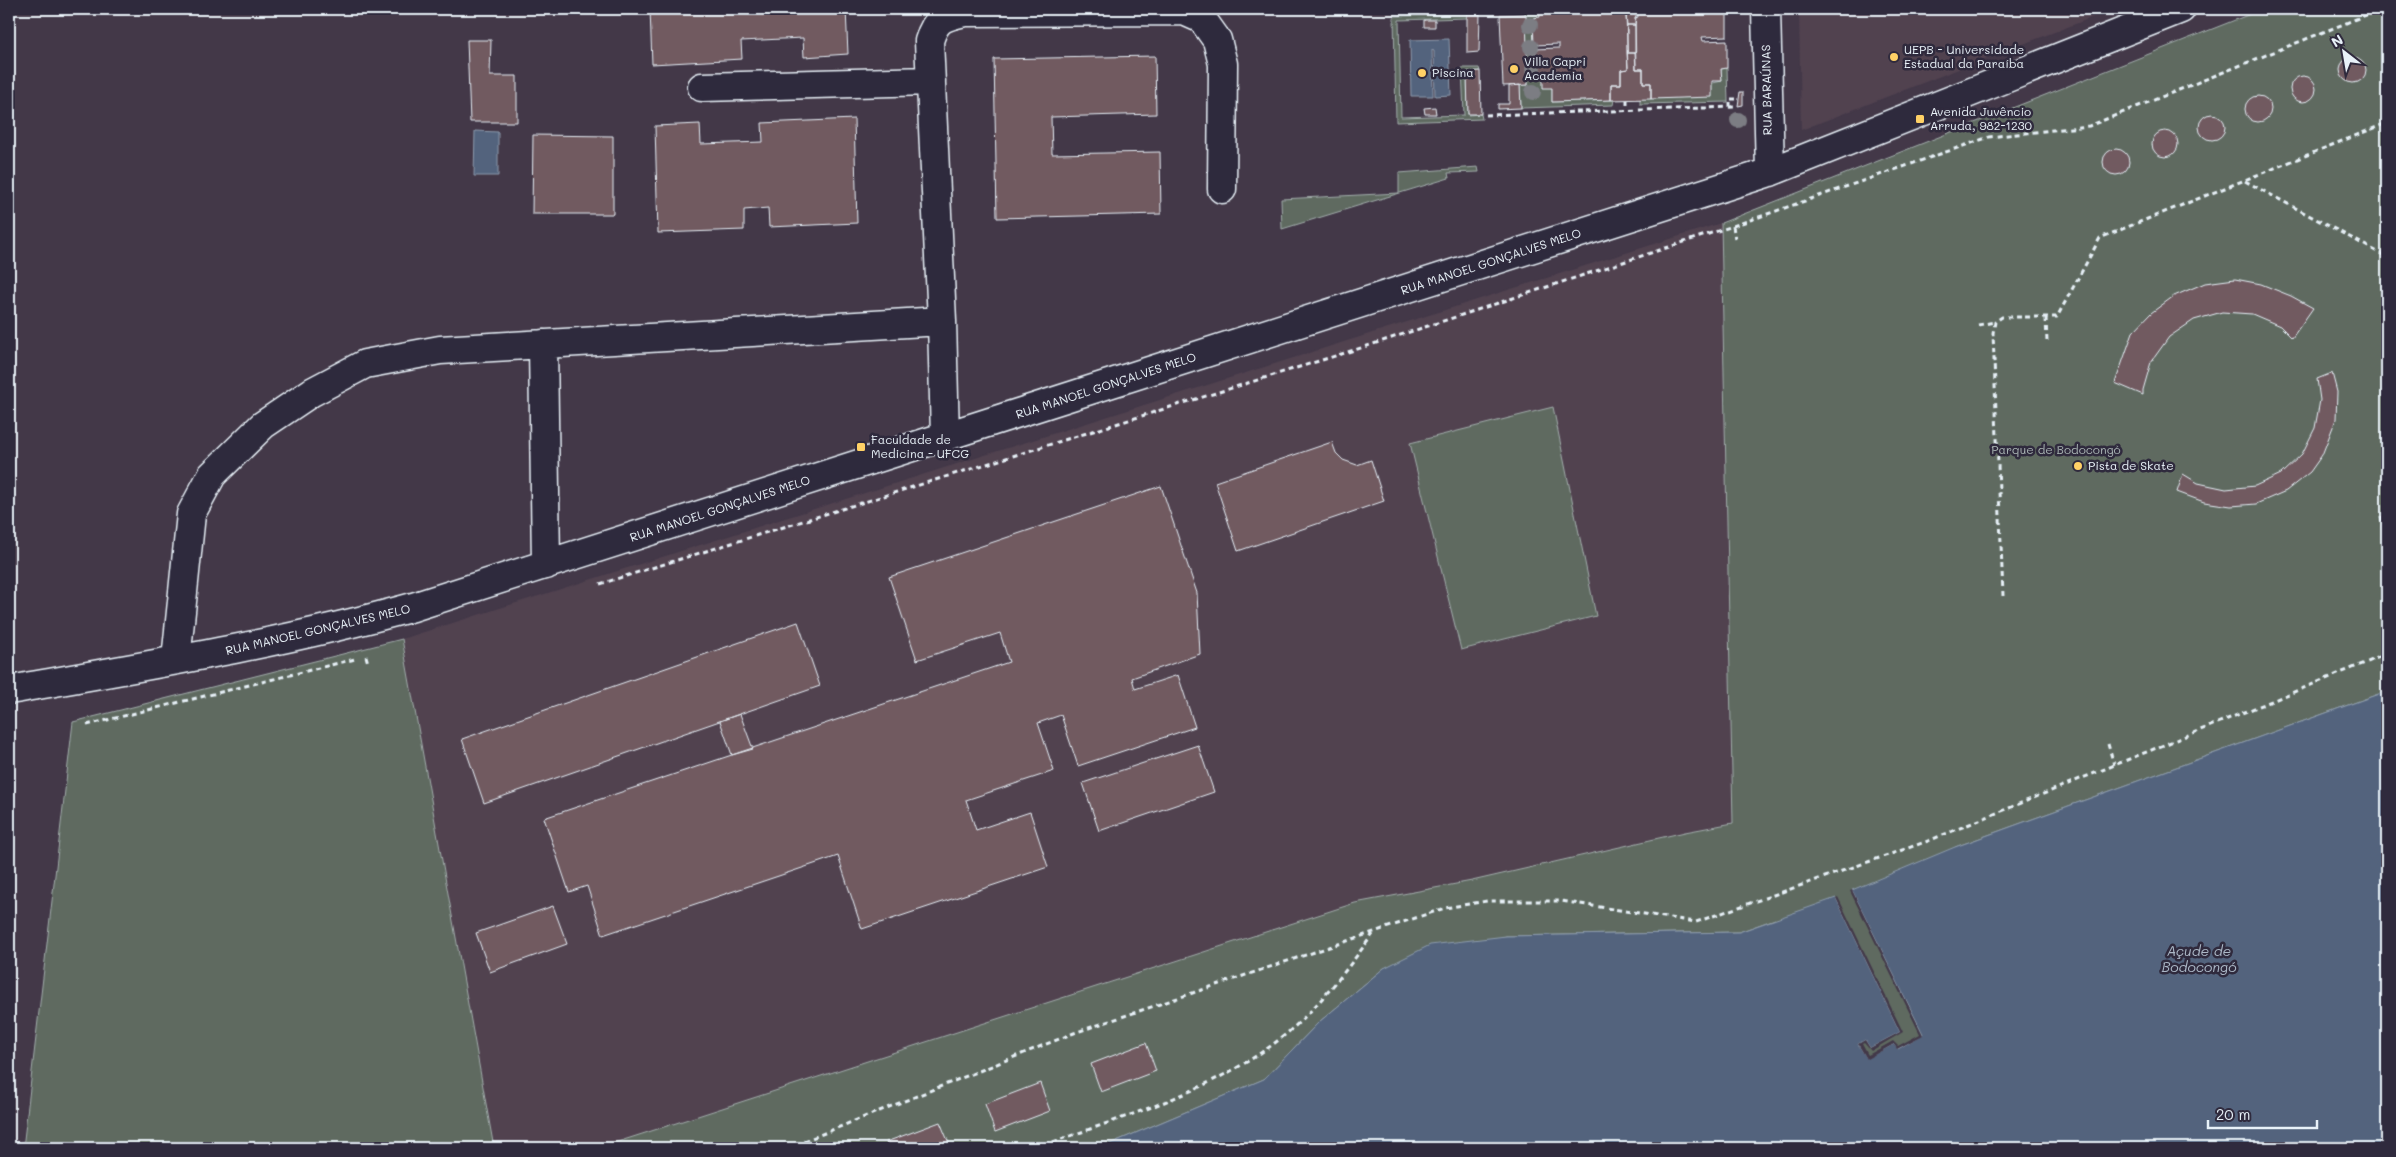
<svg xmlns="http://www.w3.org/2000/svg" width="2396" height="1157" viewBox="0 0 2396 1157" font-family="Mali,sans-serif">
	<rect width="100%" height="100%" fill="#433848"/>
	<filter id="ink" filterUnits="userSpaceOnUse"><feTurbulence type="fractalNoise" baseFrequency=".02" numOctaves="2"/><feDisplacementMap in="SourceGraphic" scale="10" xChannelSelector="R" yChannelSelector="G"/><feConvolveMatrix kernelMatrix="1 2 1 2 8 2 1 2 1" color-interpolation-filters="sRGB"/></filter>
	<g filter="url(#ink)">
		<path fill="#514250" d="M1799,9H2114L1801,130Z
			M1721,223L1733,823L1685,832L1472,881L1355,903L599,1148H494L402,639Z"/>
		<path fill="#5e6b61" stroke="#a3aeac" d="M1525,9H1539L1540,17L1533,18L1536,72H1543L1552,88V102L1614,100L1613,105L1521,108L1520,85H1528Z
			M2263,9H2387V691L1955,847L1923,1035L1897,1049L1867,1059L1775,919L1739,932L1506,936L1384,968L1319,1022L1264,1079L1100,1148H599L1355,903L1472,881L1685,832L1733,823L1721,223Z
			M1467,14V18L1399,20L1401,117L1464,115L1462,68H1479L1480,71L1467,72L1468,115L1481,114L1482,119L1396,122L1394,16Z
			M1727,68L1728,102L1640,104V99L1722,81L1721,69Z
			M1478,167L1479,172L1448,173L1449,178L1282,229L1281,199L1399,193V173Z
			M1553,407L1596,616L1461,650L1410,443Z
			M402,639L494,1148H23L73,722Z"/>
		<path fill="#52637d" stroke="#8e9cae" d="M1449,39L1451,95L1435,96L1434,51L1432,50L1433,96H1411L1410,40Z
			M475,131L498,132V176H474Z
			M2387,691V1148H1100L1264,1079L1319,1022L1384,968L1430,945L1506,936L1739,932L1836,898L1900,1032L1870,1048L1865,1040L1858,1044L1867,1058L1894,1044L1898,1049L1923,1034L1852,890L1955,847Z"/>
		<path fill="#433848" d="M1852,890L1923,1035L1897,1049L1894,1044L1867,1059L1858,1044L1865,1040L1870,1048L1900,1032L1836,898L1838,897L1903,1032L1871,1051L1864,1043L1862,1044L1868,1055L1893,1041L1898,1046L1920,1034L1850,891Z"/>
		<path fill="#715a61" stroke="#e8f1f8" d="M650,9H846L848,54L804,57L803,38L741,41L742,59L652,64Z
			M1539,9H1619V15H1626L1628,69L1621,70V84H1611V100L1552,102V88H1543V72L1536,73L1535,49L1559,48V44L1534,45L1533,18L1540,17Z
			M1619,9H1637L1635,25H1627L1626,15H1619Z
			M1637,9H1727V36L1702,37L1703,41L1727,40V68L1721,69L1722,81H1712V97L1651,99V83H1643V69H1636L1635,18L1638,17Z
			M1467,14H1480L1479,52L1467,53Z
			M1526,14L1528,85L1503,86L1500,15Z
			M1424,20H1435V27H1424Z
			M1627,25H1635V53H1627Z
			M467,40H491L490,76H517V122H470Z
			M1627,53H1635L1636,69H1643V83H1651V99L1611,100V84H1621V70L1628,69Z
			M1155,56L1156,114L1051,117L1052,154L1160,152L1161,214L997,218L994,59Z
			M2340 70a13 13 0 1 1 26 0a13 13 0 1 1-26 0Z
			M1480,71L1481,114H1468L1467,72Z
			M2290 89a13 13 0 1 1 26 0a13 13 0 1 1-26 0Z
			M1520,85L1521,108L1498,109V104H1509V86Z
			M1740,92H1743V105L1738,106Z
			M2245 109a13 13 0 1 1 26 0a13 13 0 1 1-26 0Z
			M1435,107L1436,114H1425L1424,108Z
			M2199 127a13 13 0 1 1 26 0a13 13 0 1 1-26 0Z
			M854,119L857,223L769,227L768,208L744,210V230L658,233L655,126L700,124L701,144L763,142L762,123Z
			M2152 144a13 13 0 1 1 26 0a13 13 0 1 1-26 0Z
			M533,135L613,136V214H532Z
			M2103 162a13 13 0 1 1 26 0a13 13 0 1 1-26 0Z
			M2235,279L2261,284L2291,296L2313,308L2292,338L2280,326L2252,314L2222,312L2194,320L2169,337L2151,362L2143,390V395L2115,383L2133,332L2151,313L2174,296L2205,283Z
			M2332,373L2337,392L2336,419L2322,455L2310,472L2286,491L2256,504L2231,506L2204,502L2177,492L2183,474L2198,483L2226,489L2255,486L2281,474L2302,454L2315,428L2320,400L2317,379Z
			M1332,442L1336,453L1343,460L1357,465L1371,460L1384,501L1238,551L1215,482Z
			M1161,486L1197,593L1200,654L1132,678L1135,689L1178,675L1195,727L1078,766L1061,715L1038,723L1054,771L966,800L976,830L1030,812L1048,867L862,929L838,856L603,935L587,886L569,892L544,818L1009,662L1000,633L917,660L889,577Z
			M798,622L820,686L484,803L462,739Z
			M740,714L753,749L732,755L720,721Z
			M1198,745L1214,792L1099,831L1083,783Z
			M553,906L567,944L490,972L476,933Z
			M1146,1043L1156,1071L1101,1092L1091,1064Z
			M1040,1083L1050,1111L995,1132L985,1104Z
			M940,1122L951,1148H888L886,1142Z"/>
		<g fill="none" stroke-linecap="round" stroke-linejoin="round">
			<defs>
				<path id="minor" d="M1766,9L1770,172
					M702,87L931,81
					M543,344L546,565
					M945,437L942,321L929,41C936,18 943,17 965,12L1184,11L1202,19L1217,40L1223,64L1222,189
					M176,660L191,514L212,475L263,425L312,392L365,364L440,350L942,321
					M9,690C144,666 280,644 413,607L1770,172L2181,9"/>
			</defs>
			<use href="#minor" stroke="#e8f1f8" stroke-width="31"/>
			<path stroke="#e8f1f8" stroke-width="3" stroke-dasharray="5 4" stroke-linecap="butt" d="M1627,100V110
				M1730,107V99H1736
				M1486,115L1735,107
				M2245,181L2387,257
				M1733,226L1735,239
				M2046,318L2047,342
				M1978,325L1995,322
				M2381,516L2387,546
				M600,584L1364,347L1733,226L1989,137L2089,126L2371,13L2375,9
				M2003,596L1993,333L1995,322L2002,317H2057L2100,238L2387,123
				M366,656L368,663
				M87,725L355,659
				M2108,744L2114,765
				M787,1148L1074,1033L1445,908L1487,901H1561L1696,922L1928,841L2387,654
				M1036,1148C1113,1120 1197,1097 1265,1050C1309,1020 1342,976 1373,934"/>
			<use href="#minor" stroke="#2f2a3d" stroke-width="28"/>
		</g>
		<g fill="#7c7d83">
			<circle cx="1530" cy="25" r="8"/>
			<circle cx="1531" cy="47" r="8"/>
			<circle cx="1533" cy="69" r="8"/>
			<circle cx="1533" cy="92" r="8"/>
			<circle cx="1738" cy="120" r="8"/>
		</g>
	</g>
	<g fill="#ffd166" stroke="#2f2a3d" stroke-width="2">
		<circle cx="1894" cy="57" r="5"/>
		<circle cx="1514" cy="69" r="5"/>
		<circle cx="1422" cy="73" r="5"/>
		<rect x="1915" y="114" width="10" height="10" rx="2.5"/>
		<rect x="856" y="442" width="10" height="10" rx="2.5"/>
		<circle cx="2078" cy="466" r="5"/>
	</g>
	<g text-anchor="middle" stroke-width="5" stroke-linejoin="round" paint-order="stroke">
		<g font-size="12" fill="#e8f1f8" stroke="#2f2a3d" text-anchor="start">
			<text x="1904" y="54">UEPB - Universidade<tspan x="1904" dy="14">Estadual da Paraíba</tspan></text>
			<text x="1524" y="66">Villa Capri<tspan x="1524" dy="14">Academia</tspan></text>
			<text x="1432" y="77">Piscina</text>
			<text x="1930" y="116">Avenida Juvêncio<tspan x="1930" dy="14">Arruda, 982-1230</tspan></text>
			<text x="871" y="444">Faculdade de<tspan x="871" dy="14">Medicina - UFCG</tspan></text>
			<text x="2088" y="470">Pista de Skate</text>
		</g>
		<g font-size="12" fill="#e8f1f8" stroke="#2f2a3d">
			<text transform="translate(1767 90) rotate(-91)" y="4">RUA BARAÚNAS</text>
			<text transform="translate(1491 262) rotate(-18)" y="4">RUA MANOEL GONÇALVES MELO</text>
			<text transform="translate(1106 386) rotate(-18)" y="4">RUA MANOEL GONÇALVES MELO</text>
			<text transform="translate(720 509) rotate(-18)" y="4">RUA MANOEL GONÇALVES MELO</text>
			<text transform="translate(318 630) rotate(-13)" y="4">RUA MANOEL GONÇALVES MELO</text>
		</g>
		<g font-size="12" fill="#aab5b4" stroke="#2f2a3d">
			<text x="2056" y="454">Parque de Bodocongó</text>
		</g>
		<g font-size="14" font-style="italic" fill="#acb8c7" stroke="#2f2a3d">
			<text x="2199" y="956">Açude de<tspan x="2199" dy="16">Bodocongó</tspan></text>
		</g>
	</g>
	<rect width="2396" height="1157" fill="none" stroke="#2f2a3d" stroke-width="30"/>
	<rect x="15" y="15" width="2366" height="1127" fill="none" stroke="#e8f1f8" stroke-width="2" filter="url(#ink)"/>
	<g transform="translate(2344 52) rotate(329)" stroke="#2f2a3d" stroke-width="4" paint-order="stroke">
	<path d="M0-4L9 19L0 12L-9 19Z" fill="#e8f1f8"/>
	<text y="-8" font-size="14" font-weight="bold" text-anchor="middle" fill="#e8f1f8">N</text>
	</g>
	<path d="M2208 1120v8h109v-8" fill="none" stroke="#e8f1f8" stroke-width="2.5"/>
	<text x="2216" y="1120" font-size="15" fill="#e8f1f8" stroke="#2f2a3d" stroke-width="4" paint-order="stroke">20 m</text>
</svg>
